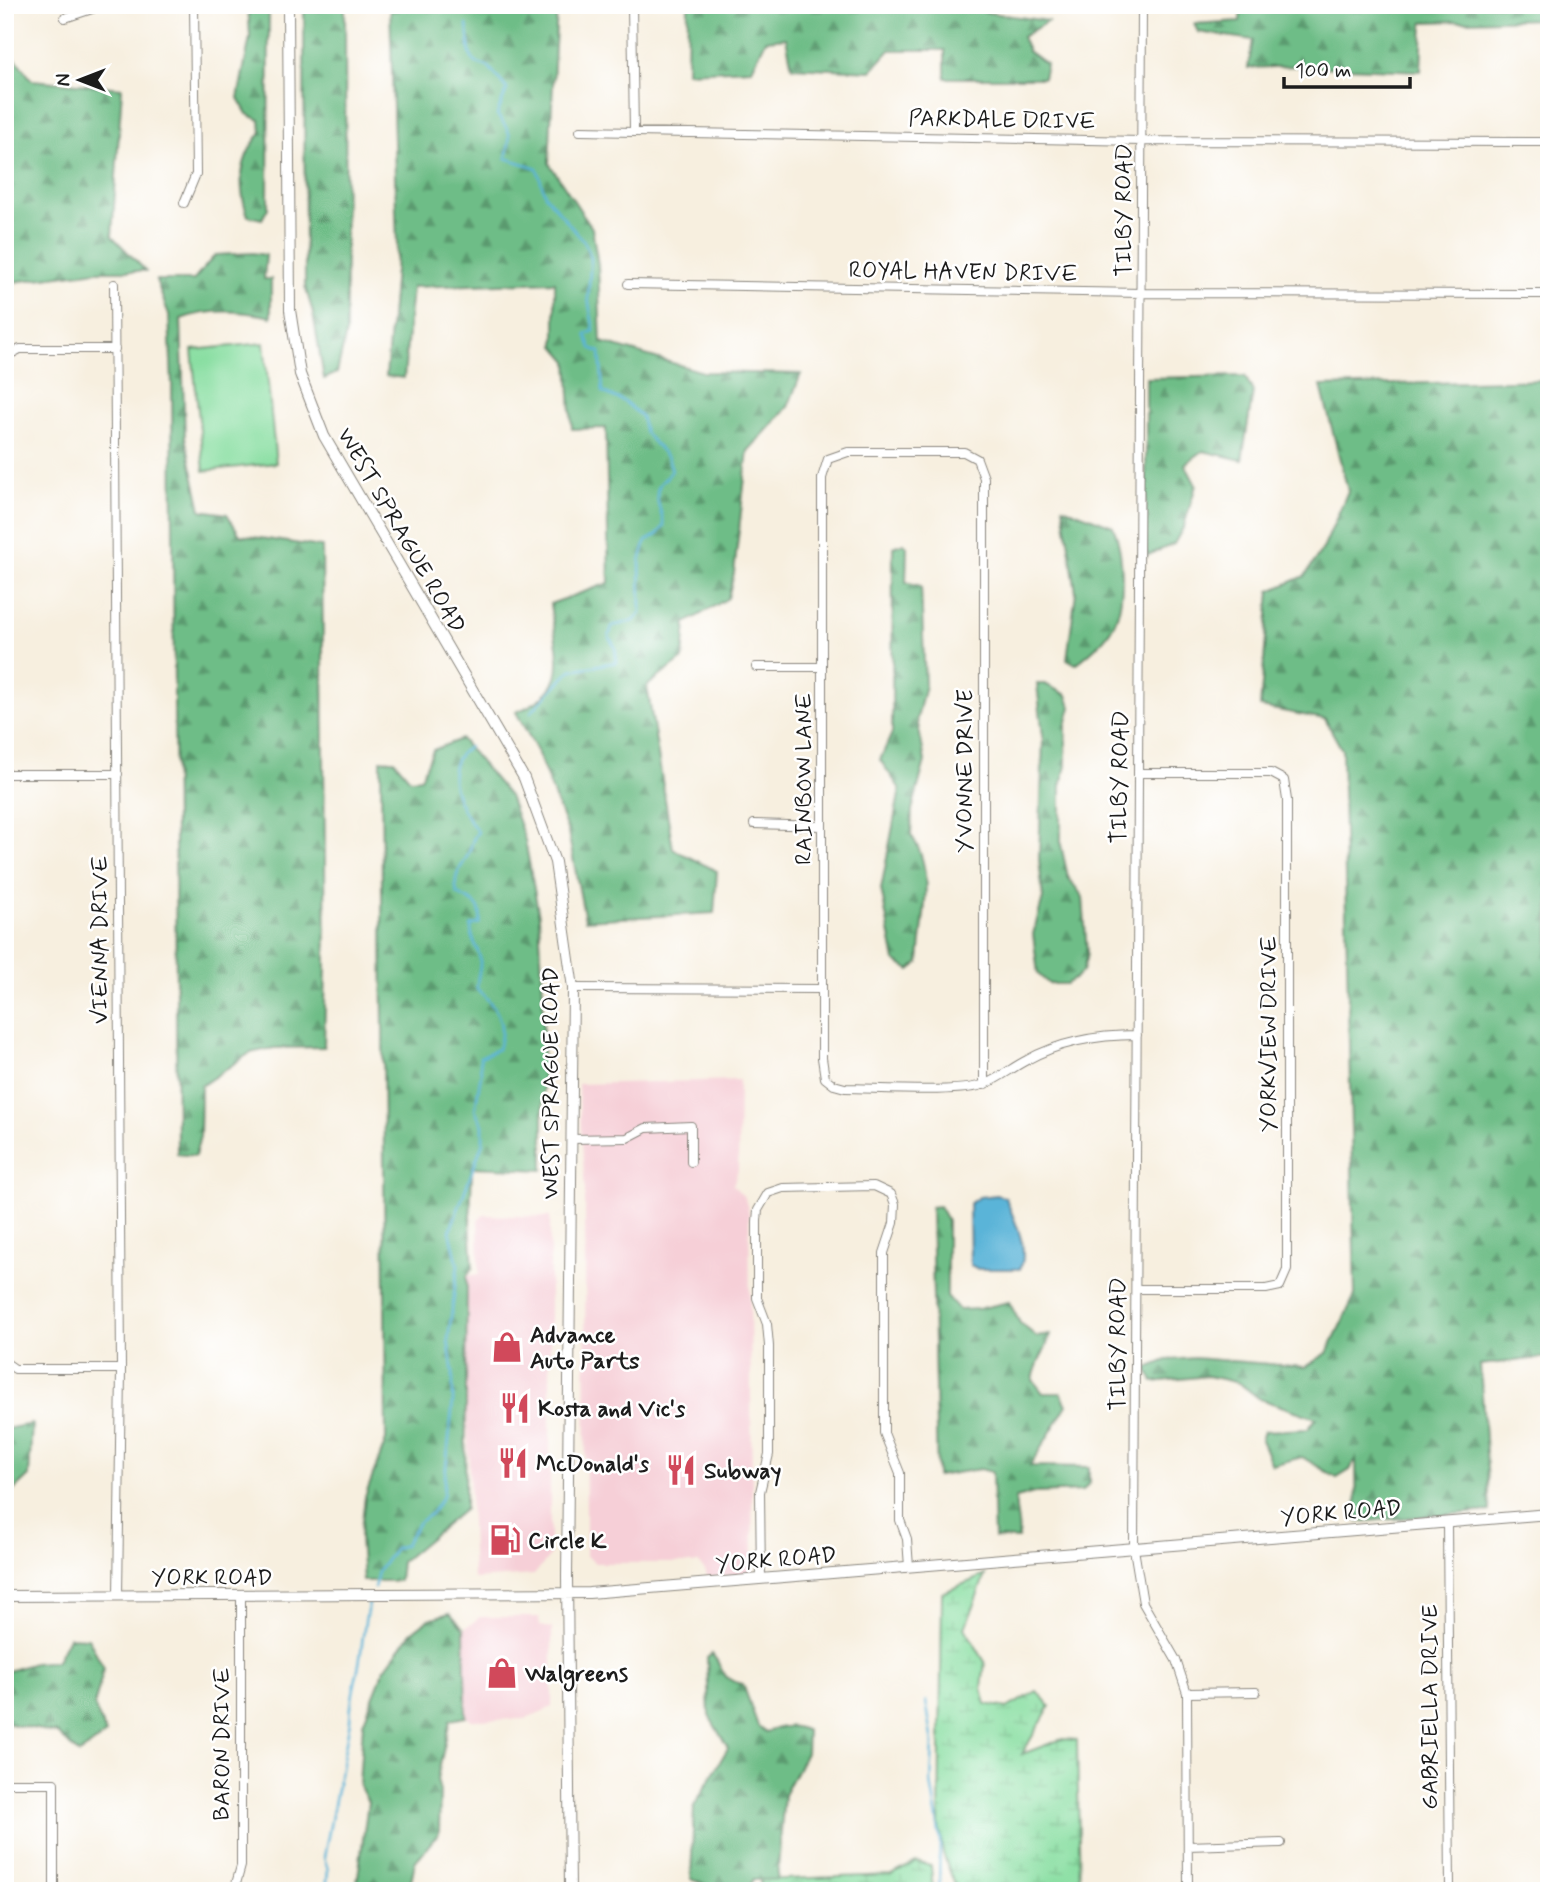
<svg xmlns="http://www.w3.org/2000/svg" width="1554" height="1896" viewBox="0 0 1554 1896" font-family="Mynerve,sans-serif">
	<defs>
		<pattern id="forest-firs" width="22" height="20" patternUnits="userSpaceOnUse" patternTransform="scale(1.75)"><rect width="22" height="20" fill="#6ebd87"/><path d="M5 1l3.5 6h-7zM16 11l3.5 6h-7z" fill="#5a996e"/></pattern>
		<pattern id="wetland-marsh" width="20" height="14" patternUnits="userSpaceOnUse" patternTransform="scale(1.75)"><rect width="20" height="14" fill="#88dea1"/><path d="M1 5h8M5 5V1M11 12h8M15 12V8" fill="none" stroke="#75be8a"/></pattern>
	</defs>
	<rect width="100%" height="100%" fill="#fff"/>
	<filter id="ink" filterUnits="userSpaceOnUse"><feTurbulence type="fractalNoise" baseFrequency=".0143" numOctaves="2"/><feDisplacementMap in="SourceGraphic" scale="14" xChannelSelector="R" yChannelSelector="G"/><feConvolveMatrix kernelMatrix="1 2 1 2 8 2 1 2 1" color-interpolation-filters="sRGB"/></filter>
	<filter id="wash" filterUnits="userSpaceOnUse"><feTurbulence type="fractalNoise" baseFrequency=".00686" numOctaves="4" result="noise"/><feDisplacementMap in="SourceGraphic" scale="28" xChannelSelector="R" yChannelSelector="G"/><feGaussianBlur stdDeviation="1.57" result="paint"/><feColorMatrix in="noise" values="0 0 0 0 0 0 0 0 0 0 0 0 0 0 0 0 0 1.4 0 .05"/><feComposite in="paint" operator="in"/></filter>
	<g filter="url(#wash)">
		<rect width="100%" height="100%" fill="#f7efdf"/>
		<path fill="#f6cfd7" d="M739,1080L738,1170L733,1185L745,1198L749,1213L753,1574L708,1577L699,1563H595L586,1556L585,1191L578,1084Z
			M483,1215L550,1217V1556L534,1575L473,1579L466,1384L467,1276L479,1274L478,1220Z
			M480,1617H539L540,1626L552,1628V1707L525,1719L472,1720L466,1717L464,1629Z"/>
		<path fill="url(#forest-firs)" stroke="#456c52" stroke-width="2" d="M248,5H269L268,208L262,219L248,216C237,186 239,158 261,133L260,120L247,114L238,98L250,37Z
			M304,5H345L346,333L337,373L324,379L313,313L305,286Z
			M390,5L557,7L549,163L592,228L598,265L601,342L703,372L801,374L788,407L748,451L734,573L728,598L686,623L683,659L647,686L673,849L717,871L714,913L585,920L568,832L536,749L516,712C575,689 557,656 550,604L609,583L606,428L572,429L568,361L555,346V282L412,287L404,378L386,376L397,246Z
			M688,5H973L984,12L1048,21L1022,37L1028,51L1046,64L1043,78H945V50H890L871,71L792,67L786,38L766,40L752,69L687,72Z
			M1241,5H1549V72L1542,19L1423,22L1421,71L1296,66L1248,68L1253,40L1198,32L1194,24L1240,21Z
			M5,45L32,80L122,88L112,236L146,271H97L5,283Z
			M253,253L266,255L264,279H271V317C240,310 210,308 181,319L185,437L201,510L227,514L240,535L322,547L326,964L324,1047L274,1048L250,1053L201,1086L200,1136L195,1156L177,1154L172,385L169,315L156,280H194L215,255Z
			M1245,376L1253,392L1242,460L1203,451L1185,464L1196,485L1184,526L1174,544L1146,556V378Z
			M1549,380V1357L1480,1365L1490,1511L1357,1522L1356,1459L1350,1470L1337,1478L1302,1457L1272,1465L1261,1440L1264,1431L1308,1429L1316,1418L1260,1399L1239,1383L1208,1376L1153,1382L1147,1368L1167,1360L1195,1358L1305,1367L1327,1353L1355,1295L1342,750L1325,719L1260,707L1270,591L1305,576L1324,547L1348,491L1321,386Z
			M1063,507L1113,526C1120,543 1121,557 1122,575C1123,620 1112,637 1076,664L1067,659L1076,592Z
			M904,543L907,547L906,582L921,586L925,685L917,719L925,761L912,810L911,835C937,871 921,921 919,963L910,970L895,961L881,889L900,789L880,760L892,733L893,547Z
			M1037,684H1045L1067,695L1071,707L1066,725V766L1061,786V845L1068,877L1083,897L1087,954L1083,971L1076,978L1066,984H1049L1038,974L1033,934L1043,898L1039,859L1043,737Z
			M461,739L509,796L525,840L539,916L543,993V1170L472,1167L470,1224L473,1268L467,1276L465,1509L401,1562L399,1581H363L360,1537L365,1497L386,1440L381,760H394L410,779L421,778L433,750Z
			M939,1206L947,1220V1296L959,1310L978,1309L1009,1302L1020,1323L1037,1337L1050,1335C1046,1351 1036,1362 1033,1380L1043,1393H1061L1067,1405L1030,1466L1089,1467V1483L1083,1491L1034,1493L1016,1498C1014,1512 1021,1526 1018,1539L994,1538L992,1472L980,1469L937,1476L931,1207Z
			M32,1424L29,1476L9,1495L5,1494V1429Z
			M450,1613L464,1629L466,1717L450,1720L437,1779L440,1792L439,1833L415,1862L409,1891H356L368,1802L359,1785L363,1723L384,1670L411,1633L429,1619Z
			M69,1637L88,1638L104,1668L94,1706L106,1734L79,1754L57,1733L5,1723V1672L34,1663L57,1661Z
			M712,1654C726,1670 718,1679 743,1684L758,1726L766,1732C781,1726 793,1724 807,1731L806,1753L784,1795L777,1880H752L749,1891H709V1886L691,1879L694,1806L728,1748L709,1716L707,1658Z"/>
		<path fill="url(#wetland-marsh)" stroke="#527d5e" stroke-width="2" d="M985,1575L965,1628L985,1662L982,1688L986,1704L1007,1708L1037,1691L1050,1706L1022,1754L1062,1739L1077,1740L1080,1891H957L943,1853L939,1826L942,1593Z
			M916,1862L931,1866L933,1891H760V1880L892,1875Z"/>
		<path fill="#88dea1" stroke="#527d5e" stroke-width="2" d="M264,343L276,463L204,471L192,350Z"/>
		<path fill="#5ab4d8" stroke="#3b687a" stroke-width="2" d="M997,1195L1006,1198C1013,1219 1030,1247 1020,1269H978L970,1265L969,1204L979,1197Z"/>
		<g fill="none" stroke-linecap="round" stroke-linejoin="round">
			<path stroke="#5ab4d8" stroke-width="2.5" d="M467,25L470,54L474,62L489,67L507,89L497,115C513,134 511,135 506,158L537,168L545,195L585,243L591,258L588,298L594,331L586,334L591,348L600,352L603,392L625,402L641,416L645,433L668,458L672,470C669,476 664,479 660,484C652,497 663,513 664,526L657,535L646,541L640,561L641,612L634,621L612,626L609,637L615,647L617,662L571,670L531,712
				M374,1588L378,1572L395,1548L404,1545L419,1522L431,1514L443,1496L453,1401V1373L448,1340L458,1265L450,1231L483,1142V1125L475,1110L481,1074L480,1057L498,1049C507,1024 497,1006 477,989C476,979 481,970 480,960C479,947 470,939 471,926L480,923C483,902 471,903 457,893C452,872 463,868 469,852C472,845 472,838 478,832C459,809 437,766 469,747
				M926,1701L933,1743L931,1782L940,1839L939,1891
				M326,1891L328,1870L324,1857L350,1721C350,1700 355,1684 359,1664C363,1643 363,1624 369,1603"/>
		</g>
	</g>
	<g filter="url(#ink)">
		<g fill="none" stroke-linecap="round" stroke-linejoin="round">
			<defs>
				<path id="minor" d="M632,5L634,131
					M1142,5L1134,1549L1143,1603L1176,1660L1187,1693L1188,1891
					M65,18L98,7L163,5
					M580,131L1142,141L1549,142
					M184,203L196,174L194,5
					M114,284L121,1369L118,1596
					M628,284L1142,293L1549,294
					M5,357L20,349H115
					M756,667H822
					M5,774H118
					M754,824L822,826
					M573,988L822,989
					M984,1085V478L977,459L964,452H848L828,459L822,478V1058L825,1078L834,1085L845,1088C876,1088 961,1094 985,1084C1000,1078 1013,1067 1027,1060C1061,1041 1098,1035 1137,1035
					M571,1139L627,1138L646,1128L691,1126V1162
					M1137,1289H1266L1280,1286L1287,1270V800L1284,780L1271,773H1138
					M5,1362L15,1369H121
					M1447,1523L1450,1891
					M761,1579L760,1492L769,1454V1346L767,1324L757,1298V1221L758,1210L768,1193L783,1188L874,1186L891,1194L895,1204L894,1223L884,1253V1433L900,1473V1520L907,1539L909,1567
					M1187,1693L1256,1692
					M5,1783H54V1891
					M1188,1846L1281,1843
					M234,1891L241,1866V1596"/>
				<path id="tertiary" d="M288,5L290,310L300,374L324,436L524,778L555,862L573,988L567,1577L570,1891
					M5,1596L589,1593L1549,1514"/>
			</defs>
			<use href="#minor" stroke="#8a867e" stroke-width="10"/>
			<use href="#tertiary" stroke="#8a867e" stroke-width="12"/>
			<use href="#minor" stroke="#fff" stroke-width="8"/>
			<use href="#tertiary" stroke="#fff" stroke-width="10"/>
		</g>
	</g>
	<defs>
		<symbol id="shop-bare" viewBox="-9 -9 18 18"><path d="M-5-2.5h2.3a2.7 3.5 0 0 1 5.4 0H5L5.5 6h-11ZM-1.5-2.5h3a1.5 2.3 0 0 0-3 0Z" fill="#d1495b" stroke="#fff" stroke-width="2.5" paint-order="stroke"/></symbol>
		<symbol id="restaurant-bare" viewBox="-9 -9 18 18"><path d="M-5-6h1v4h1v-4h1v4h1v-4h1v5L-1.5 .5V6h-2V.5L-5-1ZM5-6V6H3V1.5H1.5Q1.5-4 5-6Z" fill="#d1495b" stroke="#fff" stroke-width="2.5" paint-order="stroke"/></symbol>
		<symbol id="fuel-bare" viewBox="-9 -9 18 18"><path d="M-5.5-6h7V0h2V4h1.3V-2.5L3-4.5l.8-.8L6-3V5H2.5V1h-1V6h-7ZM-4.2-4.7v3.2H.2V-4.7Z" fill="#d1495b" stroke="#fff" stroke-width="2.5" paint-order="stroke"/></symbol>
	</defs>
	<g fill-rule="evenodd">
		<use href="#shop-bare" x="485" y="1325" width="44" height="44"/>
		<use href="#restaurant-bare" x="493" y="1386" width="44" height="44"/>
		<use href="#restaurant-bare" x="491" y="1441" width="44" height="44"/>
		<use href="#restaurant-bare" x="659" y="1448" width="44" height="44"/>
		<use href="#fuel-bare" x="483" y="1518" width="44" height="44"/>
		<use href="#shop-bare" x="480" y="1651" width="44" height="44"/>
	</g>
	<g text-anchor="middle" stroke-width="5" stroke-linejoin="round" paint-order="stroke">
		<g font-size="23" fill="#1c1c1c" stroke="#fff">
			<text transform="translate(1002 119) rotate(1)" y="8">PARKDALE DRIVE</text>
			<text transform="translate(1123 210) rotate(-90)" y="8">TILBY ROAD</text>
			<text transform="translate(963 271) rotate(1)" y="8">ROYAL HAVEN DRIVE</text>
			<text transform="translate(402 530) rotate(60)" y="8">WEST SPRAGUE ROAD</text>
			<text transform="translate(964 771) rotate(-90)" y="8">YVONNE DRIVE</text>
			<text transform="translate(1119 777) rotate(-89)" y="8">TILBY ROAD</text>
			<text transform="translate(803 779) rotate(-90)" y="8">RAINBOW LANE</text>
			<text transform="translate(99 940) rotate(-90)" y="8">VIENNA DRIVE</text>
			<text transform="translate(1268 1034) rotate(-90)" y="8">YORKVIEW DRIVE</text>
			<text transform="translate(550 1083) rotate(-90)" y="8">WEST SPRAGUE ROAD</text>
			<text transform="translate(1117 1344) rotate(-90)" y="8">TILBY ROAD</text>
			<text transform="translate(1341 1512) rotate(-5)" y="8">YORK ROAD</text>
			<text transform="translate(776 1559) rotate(-5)" y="8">YORK ROAD</text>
			<text x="212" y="1585">YORK ROAD</text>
			<text transform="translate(1429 1707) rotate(-90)" y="8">GABRIELLA DRIVE</text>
			<text transform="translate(221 1744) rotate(-90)" y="8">BARON DRIVE</text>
		</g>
		<g font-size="23" font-weight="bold" fill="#1c1c1c" stroke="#fff" text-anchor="start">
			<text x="530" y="1342">Advance<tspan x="530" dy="26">Auto Parts</tspan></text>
			<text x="538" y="1416">Kosta and Vic's</text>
			<text x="536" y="1471">McDonald's</text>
			<text x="704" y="1478">Subway</text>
			<text x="528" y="1548">Circle K</text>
			<text x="525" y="1681">Walgreens</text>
		</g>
	</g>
	<rect width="1554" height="1896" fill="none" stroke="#fff" stroke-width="28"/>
	<g transform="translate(80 80) rotate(270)" stroke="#ffffff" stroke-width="5" paint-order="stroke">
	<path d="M0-5L12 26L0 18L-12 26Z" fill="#1c1c1c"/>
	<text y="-10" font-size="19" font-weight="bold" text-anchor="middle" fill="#1c1c1c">N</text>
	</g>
	<path d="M1284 77v10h126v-10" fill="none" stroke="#1c1c1c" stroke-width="3.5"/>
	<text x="1295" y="77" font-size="21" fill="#1c1c1c" stroke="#ffffff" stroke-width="5" paint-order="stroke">100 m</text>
</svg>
